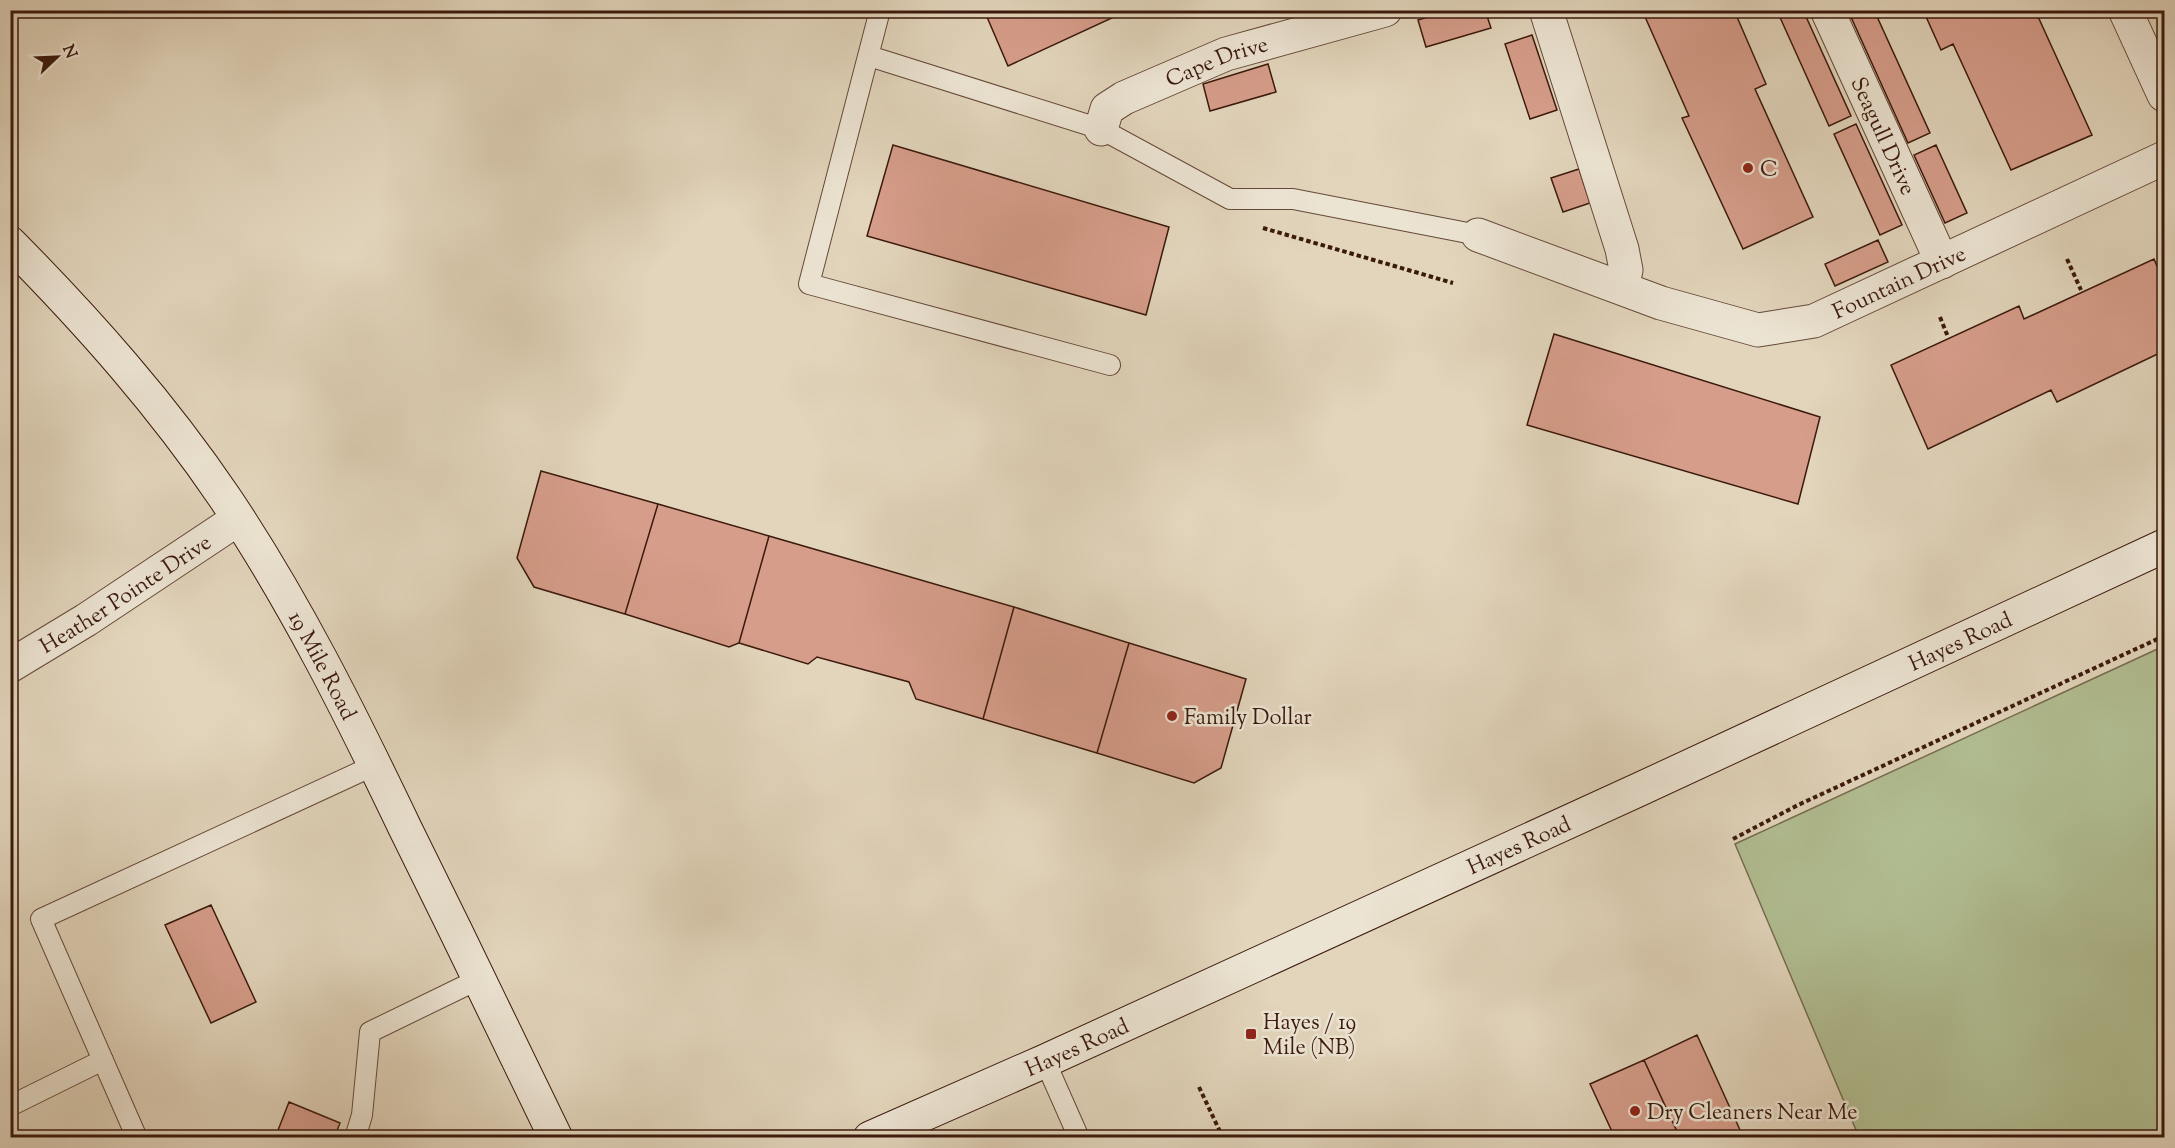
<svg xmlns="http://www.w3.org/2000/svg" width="2175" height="1148" viewBox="0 0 2175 1148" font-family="'Sorts Mill Goudy',serif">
	<rect width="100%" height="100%" fill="#e2d5bc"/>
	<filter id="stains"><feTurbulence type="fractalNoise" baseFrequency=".00333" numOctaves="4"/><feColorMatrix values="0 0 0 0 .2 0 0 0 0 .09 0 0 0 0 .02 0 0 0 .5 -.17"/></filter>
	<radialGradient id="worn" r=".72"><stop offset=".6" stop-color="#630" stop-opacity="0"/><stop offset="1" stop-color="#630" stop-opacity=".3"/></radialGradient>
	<path fill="#b1be92" stroke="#766c4f" stroke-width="1.5" d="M2164,646V1137H1859L1735,844Z"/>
	<path fill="#d69d8a" stroke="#3b190c" stroke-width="1.5" d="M984,10H1129L1008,66Z
		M1451,10H1485L1491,28L1426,47L1418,20Z
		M1642,10H1734L1766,84L1755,89L1813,217L1743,249L1682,118L1689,116Z
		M1782,10H1803L1851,116L1829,126L1778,13Z
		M1865,10H1874L1930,133L1908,143L1851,17Z
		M1923,10H2035L2092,135L2011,170L1953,44L1941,50Z
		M1532,35L1557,110L1530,119L1505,44Z
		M1268,64L1276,92L1210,111L1203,84Z
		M1856,124L1902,225L1880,235L1834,134Z
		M893,145L1169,227L1146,315L867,236Z
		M1936,145L1967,213L1945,223L1914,155Z
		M1579,169L1590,203L1563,212L1551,178Z
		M1878,240L1888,262L1835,286L1825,264Z
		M2154,259L2164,283V351L2057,402L2051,390L1928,449L1891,365L2019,306L2024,319Z
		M1554,334L1820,417L1798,504L1527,425Z
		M541,471L658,504L625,614L534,587L517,558Z
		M658,504L769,536L739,643L729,647L625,614Z
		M769,536L1014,607L983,719L916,699L909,682L817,657L808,664L739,643Z
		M1014,607L1129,643L1097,753L983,719Z
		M1129,643L1246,679L1221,768L1194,783L1097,753Z
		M211,905L256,1002L211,1023L165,925Z
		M1697,1035L1740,1130L1725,1138H1680L1644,1060Z
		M1644,1060L1680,1138H1615L1590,1084Z
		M289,1102L340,1123L334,1138H275Z"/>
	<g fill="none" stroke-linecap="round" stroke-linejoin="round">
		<defs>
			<path id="lane" d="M880,10L809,284L1110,365
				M869,56L1101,129L1230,199H1293L1478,235
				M1045,1061L1079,1138
				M10,1106L103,1060
				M137,1138L41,919L375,765
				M355,1138L362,1115L370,1032L479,979"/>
			<g id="street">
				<path d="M1546,10L1622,249L1626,270L1622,287"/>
				<path id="s1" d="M1827,10L1942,262"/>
				<path d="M2125,10L2164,95"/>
				<path id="s2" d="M1101,129L1107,109L1124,98L1226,54L1385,10"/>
				<path id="s3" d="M1478,235L1661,303L1758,330L1814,321L2164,158"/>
				<path id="s4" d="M10,666L86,620L238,519"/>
			</g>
			<g id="secondary">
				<path id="s5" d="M10,243C89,323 162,405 225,498C295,602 351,715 405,828C456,931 506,1034 556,1138"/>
				<path id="s6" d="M870,1138L1045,1061L1638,790L2164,546"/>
			</g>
		</defs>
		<use href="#lane" stroke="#654838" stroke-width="22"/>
		<use href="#street" stroke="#654838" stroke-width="35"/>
		<use href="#secondary" stroke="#3b190c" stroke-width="35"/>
		<path stroke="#3b190c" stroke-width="4" stroke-dasharray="4.5 3" stroke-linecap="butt" d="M1263,228L1453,283
			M2067,259L2081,290
			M1940,317L1948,337
			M1733,839L1798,805L2164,636
			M1199,1087L1223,1138"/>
		<use href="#lane" stroke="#ece4d3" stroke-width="20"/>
		<use href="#street" stroke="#ece4d3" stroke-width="33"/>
		<use href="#secondary" stroke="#ece4d3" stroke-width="33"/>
	</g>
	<g fill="#8f2418" stroke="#ece4d3" stroke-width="2">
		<circle cx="1748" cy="168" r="6"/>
		<circle cx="1172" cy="716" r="6"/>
		<rect x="1245" y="1028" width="12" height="12" rx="3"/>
		<circle cx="1635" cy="1111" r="6"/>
	</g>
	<g text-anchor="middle" stroke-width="5" stroke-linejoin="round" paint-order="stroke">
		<g font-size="22" fill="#3b190c" stroke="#ece4d3">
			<text dy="8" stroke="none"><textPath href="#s2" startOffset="141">Cape Drive</textPath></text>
			<text dy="8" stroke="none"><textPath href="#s1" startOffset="138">Seagull Drive</textPath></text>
			<text dy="8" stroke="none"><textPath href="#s3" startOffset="446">Fountain Drive</textPath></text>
			<text dy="8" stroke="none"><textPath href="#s4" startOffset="136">Heather Pointe Drive</textPath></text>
			<text dy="8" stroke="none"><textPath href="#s6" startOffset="1198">Hayes Road</textPath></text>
			<text dy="8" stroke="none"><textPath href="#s5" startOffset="528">19 Mile Road</textPath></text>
			<text dy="8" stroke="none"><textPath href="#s6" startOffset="712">Hayes Road</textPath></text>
			<text dy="8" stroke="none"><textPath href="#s6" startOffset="226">Hayes Road</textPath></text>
		</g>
		<g font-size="22" fill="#3b190c" stroke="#ece4d3" text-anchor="start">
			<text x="1760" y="176">C</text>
			<text x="1184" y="724">Family Dollar</text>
			<text x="1263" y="1029">Hayes / 19<tspan x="1263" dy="25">Mile (NB)</tspan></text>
			<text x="1647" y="1119">Dry Cleaners Near Me</text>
		</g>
	</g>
	<rect width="2175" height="1148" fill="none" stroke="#e2d5bc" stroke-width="36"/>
	<rect x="12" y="12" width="2151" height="1124" fill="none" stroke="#3b190c" stroke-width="3"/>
	<rect x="18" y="18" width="2139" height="1112" fill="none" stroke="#3b190c" stroke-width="1.5"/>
	<g transform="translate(57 57) rotate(67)" stroke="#ece4d3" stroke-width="4.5" paint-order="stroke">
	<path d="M0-4.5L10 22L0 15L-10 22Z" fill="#3b190c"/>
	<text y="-9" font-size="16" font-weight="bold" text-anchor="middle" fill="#3b190c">N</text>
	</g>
	<rect width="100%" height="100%" filter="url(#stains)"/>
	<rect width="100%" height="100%" fill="url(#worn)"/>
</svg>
